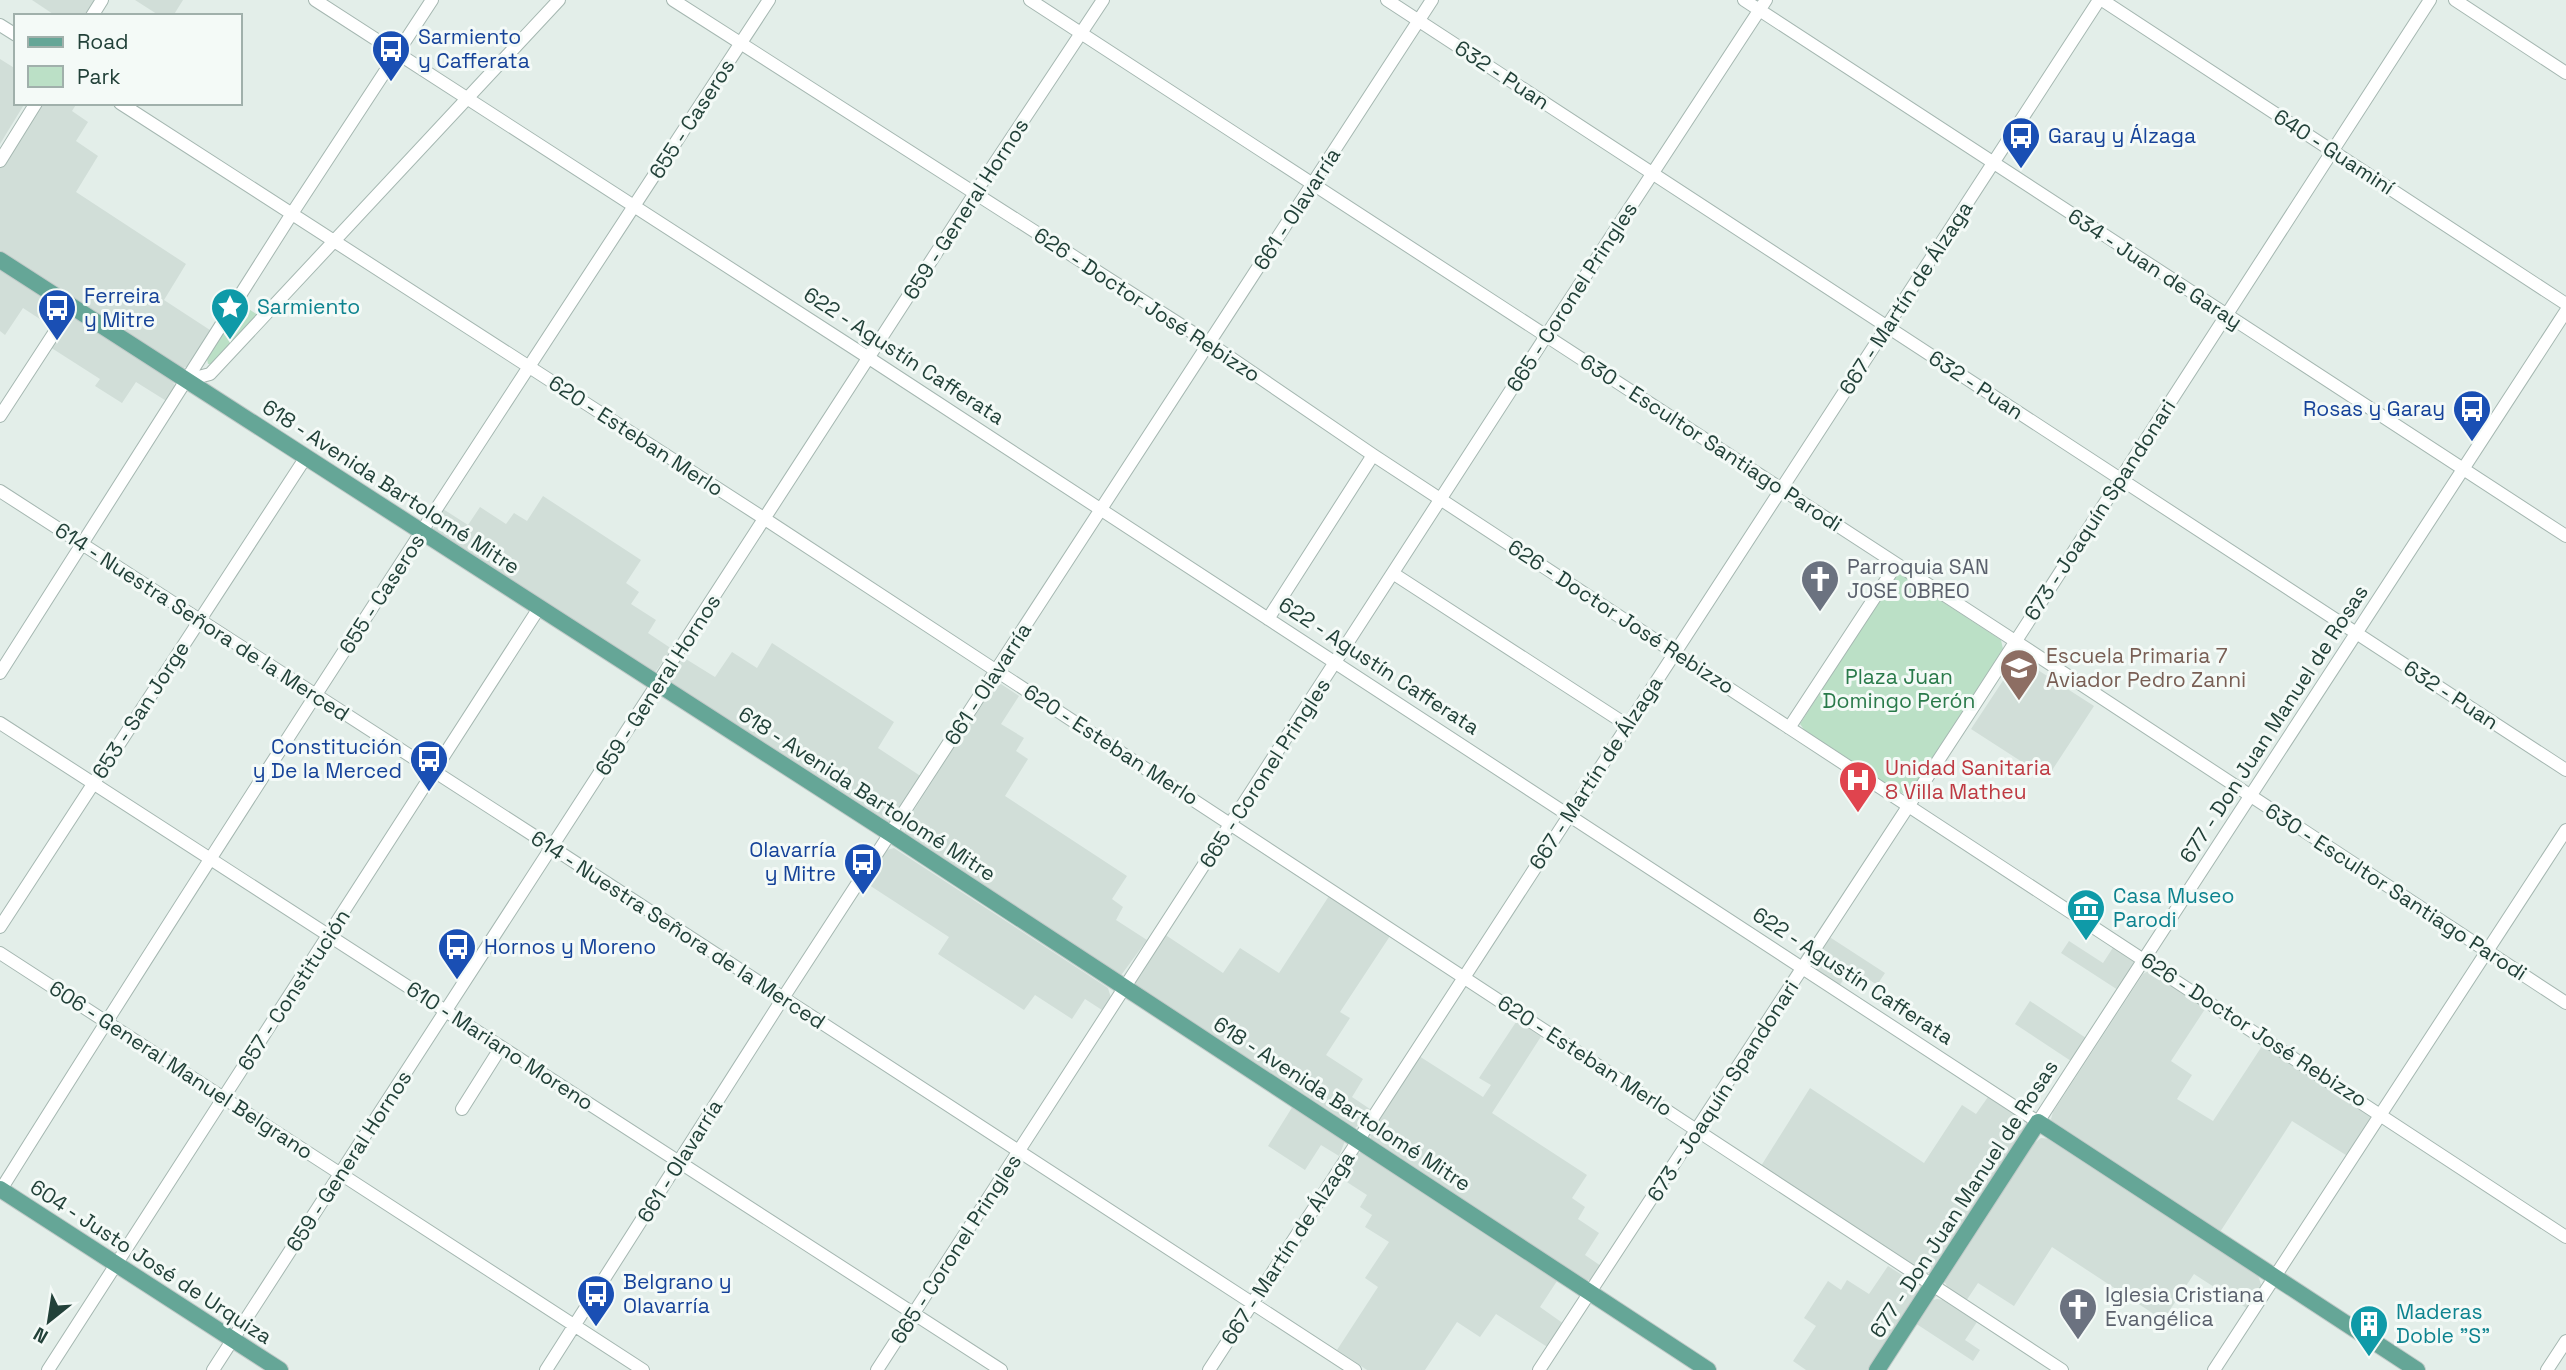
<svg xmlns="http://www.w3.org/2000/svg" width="2566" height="1370" viewBox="0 0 2566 1370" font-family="'Space Grotesk',sans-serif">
	<rect width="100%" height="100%" fill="#e3eee9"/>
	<path fill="#d1ded8" d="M32,0H95L84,16H56Z
		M135,0H183L173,16H160Z
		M0,59L16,69V103H25L0,144Z
		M41,103H77L72,111L88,122L76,141L98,156L76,192L186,264L164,300L213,332L189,366L183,368L174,364L0,251V168Z
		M0,268L56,306L60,315L52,327L23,308L5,335L0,331Z
		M74,319L80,320L171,380L177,388L168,402L136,382L122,403L95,386L100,379L50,347L69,320Z
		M543,496L641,560L626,583L639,592L631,604L656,620L648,633L672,649L656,671L652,672L434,530V524L443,509L468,525L480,507L506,524L514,513L527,521Z
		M772,643L894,722L878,748L922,777L893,822L887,824L669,682L667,678L681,656L715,677L732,652L757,668Z
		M2024,661L2094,706L2047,778L1971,729L2014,664Z
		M1001,684L1019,696L1001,724L1024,738L1016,751L1028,759L1005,796L1127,876L1112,899L1123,907L1116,920L1147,940L1122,974L1118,975L905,835V824L992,688Z
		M894,848L1108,988L1111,998L1102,1010L1085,999L1072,1019L1035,995L1024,1010L938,954L949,937L866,883L887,850Z
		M1329,896L1390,936L1340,1012L1350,1018L1326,1055L1363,1079L1352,1097L1370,1109L1359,1125L1355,1128H1350L1137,988L1135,983L1136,978L1164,934L1223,973L1240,948L1279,973Z
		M1828,936L1885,973L1877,985L1852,968L1839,986L1816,971L1813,962Z
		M2069,941L2103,963L2116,943L2135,960V965L2118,990L2061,953Z
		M2150,970L2207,1006L2171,1061L2192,1075L2177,1099L2213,1121L2264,1043L2371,1115V1119L2349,1157L2292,1121L2220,1232L2054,1125L2051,1119L2053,1112L2143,974Z
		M2030,1001L2086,1038L2071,1061L2015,1024Z
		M1518,1019L1542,1035L1492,1113L1587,1175L1572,1198L1585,1207L1578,1219L1599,1233L1585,1255L1601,1266L1591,1280H1584L1372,1141L1370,1135L1419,1056L1483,1097L1491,1085L1479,1078Z
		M1810,1088L1924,1163L1962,1105L1976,1114L1988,1097L2022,1120L2024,1129L1935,1268L1930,1273H1924L1761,1166Z
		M1293,1106L1345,1141L1339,1156L1321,1145L1305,1170L1268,1146Z
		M2041,1138L2051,1139L2257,1273L2262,1287L2248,1309L2194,1274L2163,1320L2052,1247L2014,1306L1978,1283L1966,1301L1948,1288L1944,1281L1946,1276L2032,1145Z
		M1358,1153H1362L1557,1281L1540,1307L1564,1324L1549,1348L1496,1314L1480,1337L1457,1322L1425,1370H1367L1337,1350L1378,1287L1365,1278L1389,1242L1365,1227L1372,1215L1360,1207L1367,1195L1339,1177L1351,1158Z
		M1888,1266L1916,1284L1918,1293L1868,1370H1806L1793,1361L1816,1326L1804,1318L1828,1281L1841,1290L1847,1280L1869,1294Z
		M1937,1299L1943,1300L1977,1322L1965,1340L1980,1350L1973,1361L1915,1323L1929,1301Z"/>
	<path fill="#bbe0c6" d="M241,304L258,315L212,364H208L207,359Z
		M1897,572L2001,640L2003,649L1913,788L1905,794L1897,791L1805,731L1800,724Z"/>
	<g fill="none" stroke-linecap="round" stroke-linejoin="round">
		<defs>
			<path id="minor" d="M315,0L869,358L2038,1122L2566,311
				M673,0L1209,343L1373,455L2566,1237
				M1030,0L2015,641L2566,1003
				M1387,0L2566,770
				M1744,0L2566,536
				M2102,0L2566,304
				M2455,0L2566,73
				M92,16L102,0
				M0,25L16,35
				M120,103L765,519L2062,1370
				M0,161L36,103
				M187,380L210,374L559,0
				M0,416L71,307
				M0,491L553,848L1355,1370
				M1394,574L1627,725
				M1268,619L1373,455
				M0,673L291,215L432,0
				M0,723L1001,1370
				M1789,728L1896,565
				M0,927L306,457
				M0,953L643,1370
				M462,1109L501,1047
				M0,1191C251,790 510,395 769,0
				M48,1370L539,608
				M213,1370L975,193L1103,0
				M546,1370L783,998L1432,0
				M877,1370L1546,336L1766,0
				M1209,1370L2099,0
				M1539,1370L1968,715L2430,0
				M2214,1370L2566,830
				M2547,1370L2566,1341"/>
			<path id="major" d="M0,260L891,834L1708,1370
				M0,1189L280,1370
				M1877,1370L2038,1122L2417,1370"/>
		</defs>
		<use href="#minor" stroke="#a5b7b1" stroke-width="14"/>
		<use href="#major" stroke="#c1cac8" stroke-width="18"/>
		<use href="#minor" stroke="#fff" stroke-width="12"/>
		<use href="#major" stroke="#65a697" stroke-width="16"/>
	</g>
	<defs>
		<symbol id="bus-pin" viewBox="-11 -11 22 30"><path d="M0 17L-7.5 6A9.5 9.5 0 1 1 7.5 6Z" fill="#1a4fb4" stroke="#f4faf7"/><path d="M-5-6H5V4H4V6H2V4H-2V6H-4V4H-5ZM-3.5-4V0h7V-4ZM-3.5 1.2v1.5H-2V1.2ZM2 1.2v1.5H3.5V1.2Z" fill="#fff"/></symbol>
		<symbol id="sight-pin" viewBox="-11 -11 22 30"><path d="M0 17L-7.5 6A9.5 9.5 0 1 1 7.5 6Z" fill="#0f9aa8" stroke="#f4faf7"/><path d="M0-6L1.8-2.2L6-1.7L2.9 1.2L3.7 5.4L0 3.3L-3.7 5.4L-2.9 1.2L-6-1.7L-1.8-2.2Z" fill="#fff"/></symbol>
		<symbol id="church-pin" viewBox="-11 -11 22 30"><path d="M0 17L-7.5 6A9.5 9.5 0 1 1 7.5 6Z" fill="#6b7280" stroke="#f4faf7"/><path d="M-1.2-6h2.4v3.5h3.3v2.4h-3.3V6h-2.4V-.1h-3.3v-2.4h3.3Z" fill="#fff"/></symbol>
		<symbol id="school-pin" viewBox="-11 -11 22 30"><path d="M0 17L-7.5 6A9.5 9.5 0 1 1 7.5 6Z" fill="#8d6e63" stroke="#f4faf7"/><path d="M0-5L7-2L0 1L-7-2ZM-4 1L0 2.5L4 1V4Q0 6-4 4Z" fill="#fff"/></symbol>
		<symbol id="hospital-pin" viewBox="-11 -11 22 30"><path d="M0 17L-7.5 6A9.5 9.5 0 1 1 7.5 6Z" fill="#e0444e" stroke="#f4faf7"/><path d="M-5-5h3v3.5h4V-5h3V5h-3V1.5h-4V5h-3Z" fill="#fff"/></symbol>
		<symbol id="museum-pin" viewBox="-11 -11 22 30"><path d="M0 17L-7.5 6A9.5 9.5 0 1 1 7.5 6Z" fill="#0f9aa8" stroke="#f4faf7"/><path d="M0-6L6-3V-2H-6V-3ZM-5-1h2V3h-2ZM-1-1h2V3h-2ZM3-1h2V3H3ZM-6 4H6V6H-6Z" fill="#fff"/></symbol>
		<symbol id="building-pin" viewBox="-11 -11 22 30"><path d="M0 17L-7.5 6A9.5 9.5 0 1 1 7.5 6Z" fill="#0f9aa8" stroke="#f4faf7"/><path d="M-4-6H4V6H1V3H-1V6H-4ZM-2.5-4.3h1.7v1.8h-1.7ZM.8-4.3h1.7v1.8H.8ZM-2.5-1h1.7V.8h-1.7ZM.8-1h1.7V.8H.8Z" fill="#fff"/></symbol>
	</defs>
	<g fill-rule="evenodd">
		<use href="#bus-pin" x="369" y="27" width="44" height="60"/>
		<use href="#bus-pin" x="1999" y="114" width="44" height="60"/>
		<use href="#sight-pin" x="208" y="285" width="44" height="60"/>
		<use href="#bus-pin" x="35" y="286" width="44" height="60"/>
		<use href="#bus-pin" x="2450" y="387" width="44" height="60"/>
		<use href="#church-pin" x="1798" y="557" width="44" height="60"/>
		<use href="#school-pin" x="1997" y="646" width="44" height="60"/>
		<use href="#bus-pin" x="407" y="737" width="44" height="60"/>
		<use href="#hospital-pin" x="1836" y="758" width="44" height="60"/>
		<use href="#bus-pin" x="841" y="840" width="44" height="60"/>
		<use href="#museum-pin" x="2064" y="886" width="44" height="60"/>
		<use href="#bus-pin" x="435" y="925" width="44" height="60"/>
		<use href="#bus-pin" x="574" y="1272" width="44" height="60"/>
		<use href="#church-pin" x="2056" y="1285" width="44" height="60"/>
		<use href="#building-pin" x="2347" y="1302" width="44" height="60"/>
	</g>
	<g text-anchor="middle" stroke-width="6" stroke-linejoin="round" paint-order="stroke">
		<g font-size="21" fill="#164399" stroke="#f4faf7" text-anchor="start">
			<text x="418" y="44">Sarmiento<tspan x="418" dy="24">y Cafferata</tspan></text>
			<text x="2048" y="143">Garay y Álzaga</text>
			<text x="84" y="303">Ferreira<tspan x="84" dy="24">y Mitre</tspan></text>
			<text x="2445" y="416" text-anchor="end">Rosas y Garay</text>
			<text x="402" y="754" text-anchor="end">Constitución<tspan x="402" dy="24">y De la Merced</tspan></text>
			<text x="836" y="857" text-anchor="end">Olavarría<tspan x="836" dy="24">y Mitre</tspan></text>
			<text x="484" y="954">Hornos y Moreno</text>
			<text x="623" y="1289">Belgrano y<tspan x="623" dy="24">Olavarría</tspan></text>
		</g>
		<g font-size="21" fill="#224139" stroke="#f4faf7">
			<text transform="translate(1502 75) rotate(33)" y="7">632 - Puan</text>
			<text transform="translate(692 119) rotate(-57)" y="7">655 - Caseros</text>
			<text transform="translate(2334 152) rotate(33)" y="7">640 - Guaminí</text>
			<text transform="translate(966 209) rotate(-57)" y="7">659 - General Hornos</text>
			<text transform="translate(1297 209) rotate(-57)" y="7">661 - Olavarría</text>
			<text transform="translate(2155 269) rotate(33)" y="7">634 - Juan de Garay</text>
			<text transform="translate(1572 297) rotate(-57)" y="7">665 - Coronel Pringles</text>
			<text transform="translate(1906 298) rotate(-57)" y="7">667 - Martín de Álzaga</text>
			<text transform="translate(1147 305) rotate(33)" y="7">626 - Doctor José Rebizzo</text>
			<text transform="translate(904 356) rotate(33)" y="7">622 - Agustín Cafferata</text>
			<text transform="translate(1976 385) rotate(33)" y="7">632 - Puan</text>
			<text transform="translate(636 436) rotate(33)" y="7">620 - Esteban Merlo</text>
			<text transform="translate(1711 443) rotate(33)" y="7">630 - Escultor Santiago Parodi</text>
			<text transform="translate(391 487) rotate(33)" y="7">618 - Avenida Bartolomé Mitre</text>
			<text transform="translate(2100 510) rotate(-57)" y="7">673 - Joaquín Spandonari</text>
			<text transform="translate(382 594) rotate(-57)" y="7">655 - Caseros</text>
			<text transform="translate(1621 617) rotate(33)" y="7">626 - Doctor José Rebizzo</text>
			<text transform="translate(202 622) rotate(33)" y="7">614 - Nuestra Señora de la Merced</text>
			<text transform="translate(1379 666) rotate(33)" y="7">622 - Agustín Cafferata</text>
			<text transform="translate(988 684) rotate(-57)" y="7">661 - Olavarría</text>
			<text transform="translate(658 685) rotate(-57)" y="7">659 - General Hornos</text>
			<text transform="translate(2451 695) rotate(33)" y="7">632 - Puan</text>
			<text transform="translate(141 710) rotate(-57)" y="7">653 - San Jorge</text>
			<text transform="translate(2274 724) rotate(-57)" y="7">677 - Don Juan Manuel de Rosas</text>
			<text transform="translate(1111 745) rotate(33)" y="7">620 - Esteban Merlo</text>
			<text transform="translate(1265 773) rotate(-57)" y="7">665 - Coronel Pringles</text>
			<text transform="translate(1596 773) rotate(-57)" y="7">667 - Martín de Álzaga</text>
			<text transform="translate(867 794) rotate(33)" y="7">618 - Avenida Bartolomé Mitre</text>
			<text transform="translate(2396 892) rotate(33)" y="7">630 - Escultor Santiago Parodi</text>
			<text transform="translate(678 930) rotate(33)" y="7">614 - Nuestra Señora de la Merced</text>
			<text transform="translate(1853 976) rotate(33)" y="7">622 - Agustín Cafferata</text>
			<text transform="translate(294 990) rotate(-57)" y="7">657 - Constitución</text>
			<text transform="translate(2254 1030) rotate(33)" y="7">626 - Doctor José Rebizzo</text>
			<text transform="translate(500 1046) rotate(33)" y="7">610 - Mariano Moreno</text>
			<text transform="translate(1585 1056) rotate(33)" y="7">620 - Esteban Merlo</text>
			<text transform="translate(181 1070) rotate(33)" y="7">606 - General Manuel Belgrano</text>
			<text transform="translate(1723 1091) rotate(-57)" y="7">673 - Joaquín Spandonari</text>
			<text transform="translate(1342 1104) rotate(33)" y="7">618 - Avenida Bartolomé Mitre</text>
			<text transform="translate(349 1161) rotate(-57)" y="7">659 - General Hornos</text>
			<text transform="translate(680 1161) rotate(-58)" y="7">661 - Olavarría</text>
			<text transform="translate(1964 1199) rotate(-57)" y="7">677 - Don Juan Manuel de Rosas</text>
			<text transform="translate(1288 1248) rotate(-57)" y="7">667 - Martín de Álzaga</text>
			<text transform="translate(956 1249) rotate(-57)" y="7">665 - Coronel Pringles</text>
			<text transform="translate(151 1262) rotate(33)" y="7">604 - Justo José de Urquiza</text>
		</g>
		<g font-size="21" fill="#0d838f" stroke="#f4faf7" text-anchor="start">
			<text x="257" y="314">Sarmiento</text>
			<text x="2113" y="903">Casa Museo<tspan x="2113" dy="24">Parodi</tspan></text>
			<text x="2396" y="1319">Maderas<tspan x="2396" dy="24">Doble "S"</tspan></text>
		</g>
		<g font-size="21" fill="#5b616d" stroke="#f4faf7" text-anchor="start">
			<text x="1847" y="574">Parroquia SAN<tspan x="1847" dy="24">JOSE OBREO</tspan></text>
			<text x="2105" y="1302">Iglesia Cristiana<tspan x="2105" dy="24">Evangélica</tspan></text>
		</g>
		<g font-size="21" fill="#785e54" stroke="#f4faf7" text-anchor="start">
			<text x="2046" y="663">Escuela Primaria 7<tspan x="2046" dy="24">Aviador Pedro Zanni</tspan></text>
		</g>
		<g font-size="21" fill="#297a4a" stroke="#f4faf7">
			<text x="1899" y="684">Plaza Juan<tspan x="1899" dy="24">Domingo Perón</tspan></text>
		</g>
		<g font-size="21" fill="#be3a42" stroke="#f4faf7" text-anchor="start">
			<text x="1885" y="775">Unidad Sanitaria<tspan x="1885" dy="24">8 Villa Matheu</tspan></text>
		</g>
	</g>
	<rect x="14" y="14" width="228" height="91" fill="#f4faf7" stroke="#a0b0ab" stroke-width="2"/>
	<rect x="28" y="37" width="35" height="10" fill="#65a697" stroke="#a0b0ab" stroke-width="2"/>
	<text x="77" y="49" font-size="21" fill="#224139">Road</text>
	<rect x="28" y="66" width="35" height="21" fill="#bbe0c6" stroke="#a0b0ab" stroke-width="2"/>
	<text x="77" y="84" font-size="21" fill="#224139">Park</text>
	<g transform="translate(49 1321) rotate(210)" stroke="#f4faf7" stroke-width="5" paint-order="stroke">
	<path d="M0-5L12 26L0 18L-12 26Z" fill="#224139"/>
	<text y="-10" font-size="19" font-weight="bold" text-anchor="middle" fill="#224139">N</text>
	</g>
</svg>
